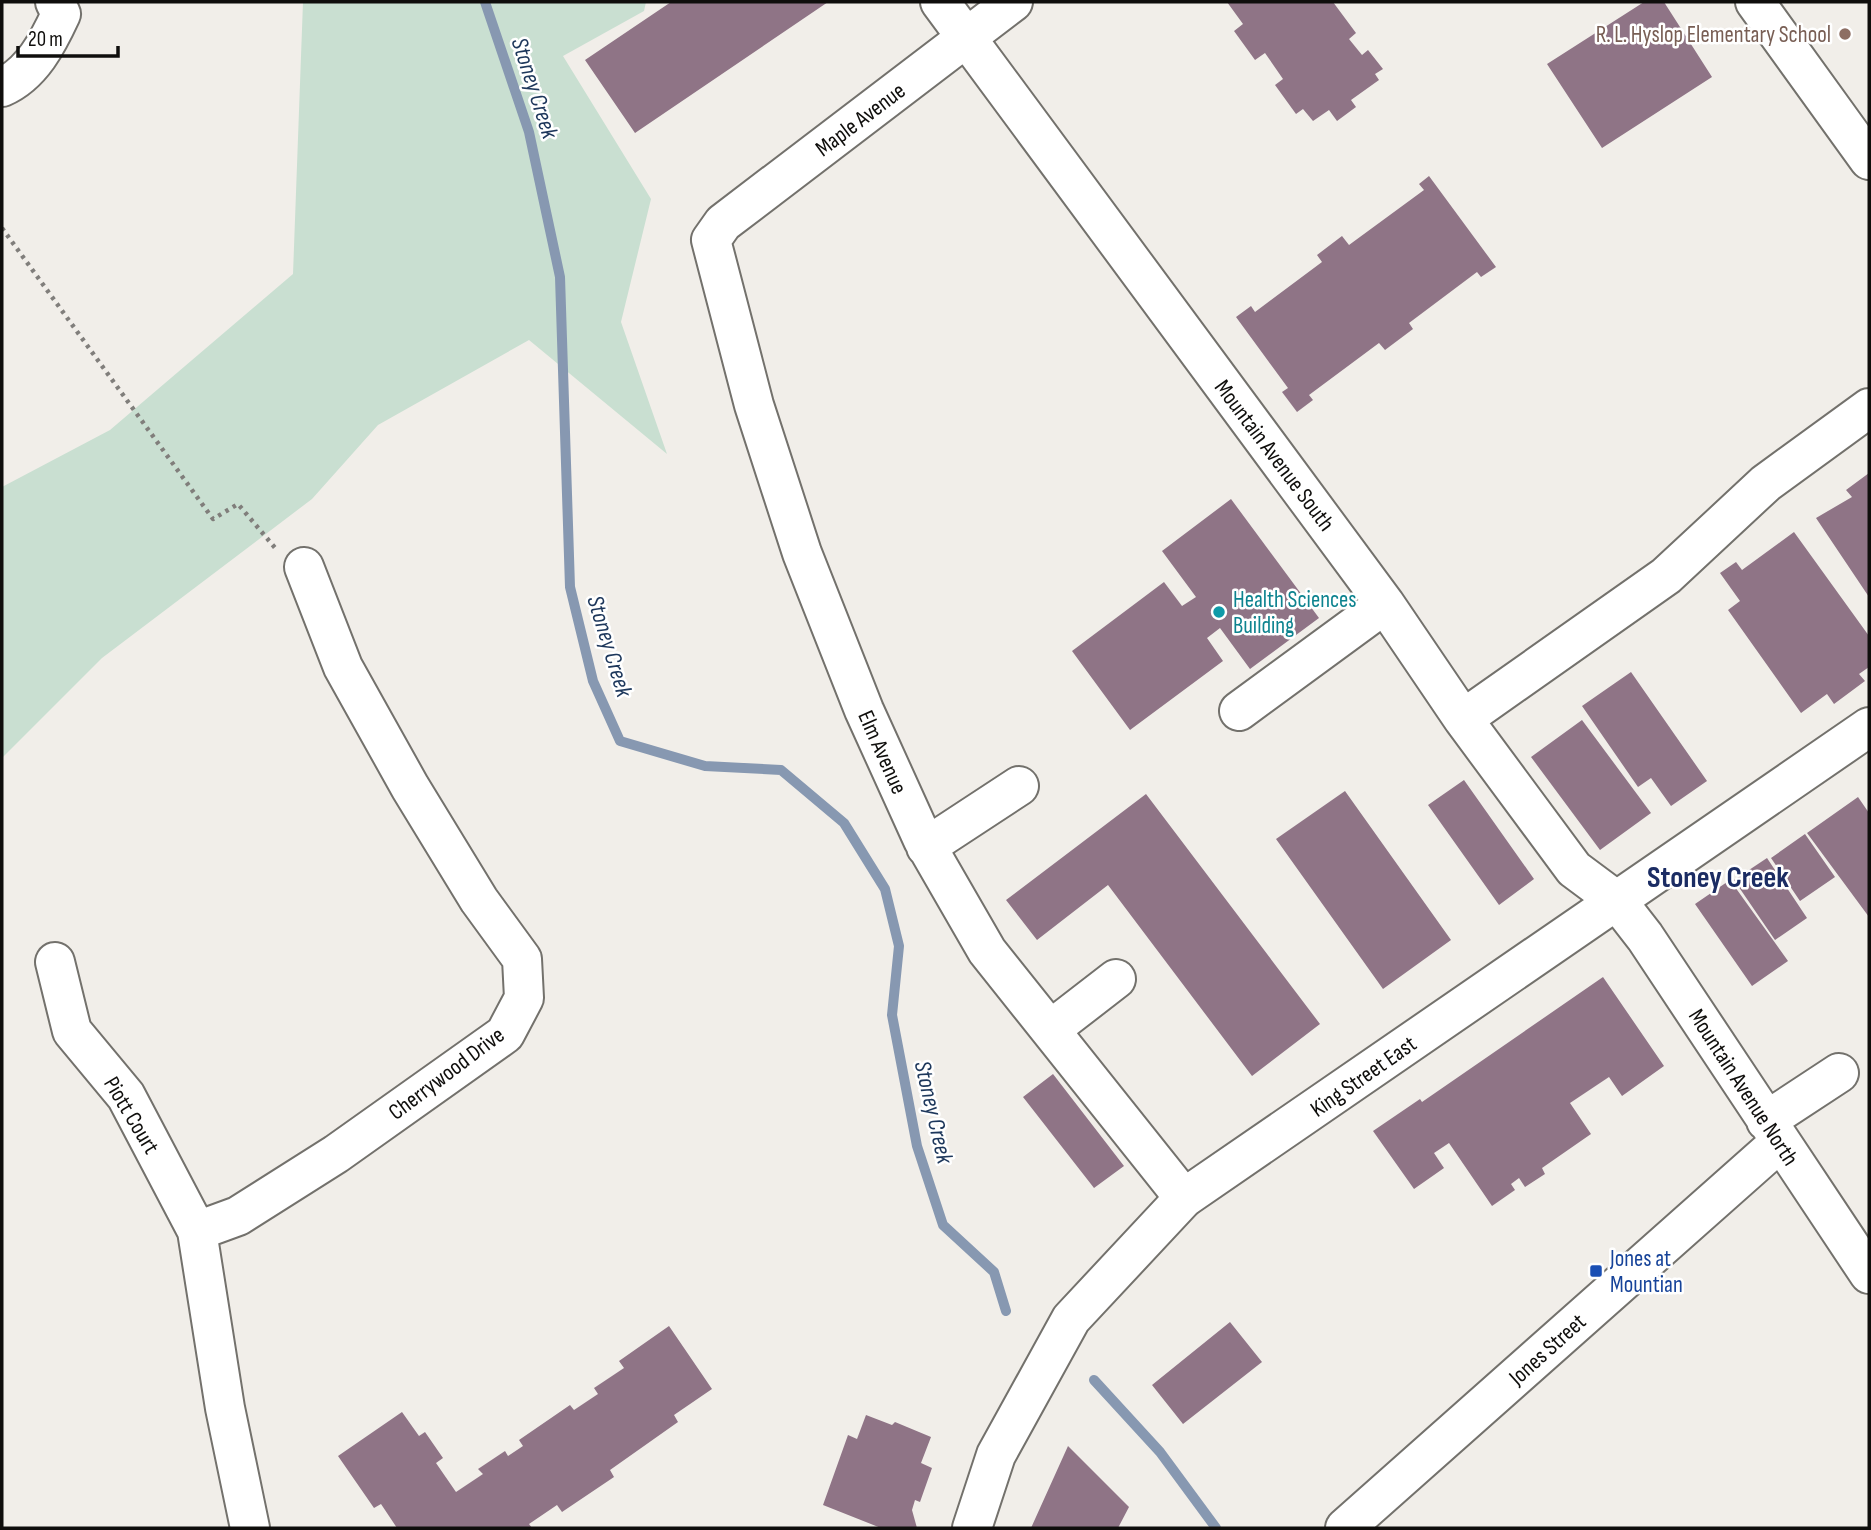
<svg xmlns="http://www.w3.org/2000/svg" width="1871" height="1530" viewBox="0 0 1871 1530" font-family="'Sofia Sans Condensed',sans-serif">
	<rect width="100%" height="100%" fill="#f1eee9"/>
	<path fill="#c9dfd1" d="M303,2H646L644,11L563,56L651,199L621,322L667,454L529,340L378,425L312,499L102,658L2,758V487L110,430L293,274Z"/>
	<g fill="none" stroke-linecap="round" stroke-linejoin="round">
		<path stroke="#8798b1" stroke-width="10" d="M485,2L529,132L560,277L570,587L593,681L620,741L705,766L781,770L844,823L885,889L899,946L892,1015L917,1146L943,1225L994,1272L1006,1311
			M1094,1380L1160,1452L1216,1528"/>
	</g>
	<path fill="#8f7486" d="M671,2H828L635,133L585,60Z
		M1227,2H1333L1356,33L1349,39L1362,55L1368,50L1383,69L1375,74L1379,80L1351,100L1356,107L1337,121L1329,110L1313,121L1303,109L1296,114L1275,85L1283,79L1265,53L1255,60L1234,31L1243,24Z
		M1644,2H1664L1712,77L1602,148L1547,64Z
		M1429,176L1496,267L1481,277L1477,272L1409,323L1413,329L1385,350L1379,343L1309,395L1313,400L1297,412L1282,392L1288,388L1236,317L1251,306L1255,312L1322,262L1317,255L1342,236L1349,245L1424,190L1419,184Z
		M1869,473V597L1816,518L1852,497L1846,490Z
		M1231,499L1319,618L1250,669L1220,628L1207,638L1223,661L1130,730L1072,651L1164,582L1182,606L1196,597L1162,551Z
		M1794,532L1869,636V667L1859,674L1865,681L1834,704L1827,694L1801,713L1728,610L1740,601L1720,573L1736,562L1742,570Z
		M1631,672L1707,781L1671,806L1651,778L1638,787L1582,706Z
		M1582,720L1651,813L1600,850L1531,757Z
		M1464,780L1534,879L1499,905L1428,805Z
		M1345,791L1451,940L1383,989L1276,839Z
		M1146,794L1320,1024L1252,1076L1108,885L1037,940L1006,900Z
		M1858,797L1869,813V917L1807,833Z
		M1805,834L1835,877L1800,901L1771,858Z
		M1767,858L1807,918L1775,940L1734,880Z
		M1730,880L1788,961L1752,986L1695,904Z
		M1603,977L1664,1066L1622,1096L1609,1077L1570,1103L1591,1134L1542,1168L1545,1174L1525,1187L1519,1178L1511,1184L1515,1190L1492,1206L1449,1143L1434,1153L1444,1168L1414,1189L1373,1131L1420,1099L1422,1102Z
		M1053,1074L1124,1166L1094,1188L1023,1097Z
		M1230,1322L1262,1362L1183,1424L1152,1385Z
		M669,1326L712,1389L674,1415L678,1422L610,1470L614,1477L562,1512L557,1505L529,1524L532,1528H397L381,1504L374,1508L338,1456L402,1412L419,1436L425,1432L443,1458L436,1463L456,1492L483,1474L478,1469L505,1451L508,1456L523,1446L519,1440L570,1405L574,1410L598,1394L594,1388L624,1368L619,1361Z
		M866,1415L892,1425L895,1422L931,1437L921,1463L932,1468L920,1502L915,1500L912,1510L917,1528H881L823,1505L848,1435L857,1439Z
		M1068,1446L1129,1507L1118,1528H1031Z"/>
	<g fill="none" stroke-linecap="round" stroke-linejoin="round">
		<defs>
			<path id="minor" d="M940,2L1385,604L1463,719L1574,869L1617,901L1645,937L1869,1274
				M1013,2L723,223L711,240L754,405L802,553L864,710L923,840L987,951L1184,1198
				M1755,2L1869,160
				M2,87C32,74 48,42 61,14L55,2
				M1239,711L1385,604
				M1463,719L1666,576L1766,483L1869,408
				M926,847L1019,786
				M55,962L72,1031L126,1096L197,1231
				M1050,1030L1116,979
				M1766,1121L1839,1073
				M250,1528L225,1408L197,1231L238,1216L336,1154L505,1034L524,998L522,959L479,900L410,787L343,667L304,567
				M1345,1528L1780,1142"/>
			<path id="major" d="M972,1528L996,1455L1071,1319L1184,1198L1869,727"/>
		</defs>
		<use href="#minor" stroke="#73716c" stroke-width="42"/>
		<use href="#major" stroke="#73716c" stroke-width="42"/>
		<path stroke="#807e7b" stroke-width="4.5" stroke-dasharray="3.5 5" stroke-linecap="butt" d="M2,228L213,519L238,504L276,549"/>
		<use href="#minor" stroke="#fff" stroke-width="38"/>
		<use href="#major" stroke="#fff" stroke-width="38"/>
	</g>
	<circle fill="#8d6e63" stroke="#fff" stroke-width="2.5" cx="1845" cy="34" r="7"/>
	<circle fill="#0f9aa8" stroke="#fff" stroke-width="2.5" cx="1219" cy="612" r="7"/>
	<rect fill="#1a4fb4" stroke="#fff" stroke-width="2.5" x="1589" y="1264" width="14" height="14" rx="3.5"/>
	<g text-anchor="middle" stroke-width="5" stroke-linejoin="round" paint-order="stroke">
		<g font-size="23" fill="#785e54" stroke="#fff" text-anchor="end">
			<text x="1831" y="42">R. L. Hyslop Elementary School</text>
		</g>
		<g font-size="23" fill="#0f0e0c" stroke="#fff">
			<text transform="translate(860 119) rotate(-37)" y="8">Maple Avenue</text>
			<text transform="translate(1275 455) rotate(53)" y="8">Mountain Avenue South</text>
			<text transform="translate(883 752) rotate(66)" y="8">Elm Avenue</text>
			<text transform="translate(446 1073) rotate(-37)" y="8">Cherrywood Drive</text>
			<text transform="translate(1363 1076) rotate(-35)" y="8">King Street East</text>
			<text transform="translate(1744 1087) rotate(57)" y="8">Mountain Avenue North</text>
			<text transform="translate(132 1115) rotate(59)" y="8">Piott Court</text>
			<text transform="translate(1547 1349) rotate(-42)" y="8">Jones Street</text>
		</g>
		<g font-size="23" fill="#0d838f" stroke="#fff" text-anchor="start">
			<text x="1233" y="607">Health Sciences<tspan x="1233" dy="26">Building</tspan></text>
		</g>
		<g font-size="23" fill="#164399" stroke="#fff" text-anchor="start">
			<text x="1610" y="1266">Jones at<tspan x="1610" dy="26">Mountian</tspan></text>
		</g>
		<g font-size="24" font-style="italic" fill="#1d375b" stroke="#fff">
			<text transform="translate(535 88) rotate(72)" y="8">Stoney Creek</text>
			<text transform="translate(610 646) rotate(73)" y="8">Stoney Creek</text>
			<text transform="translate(934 1112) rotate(77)" y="8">Stoney Creek</text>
		</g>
		<g font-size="30" font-weight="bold" fill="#1b2c63" stroke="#fff">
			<text x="1718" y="887">Stoney Creek</text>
		</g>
	</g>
	<rect width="1871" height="1530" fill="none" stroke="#0f0e0c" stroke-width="7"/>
	<path d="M18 46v10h100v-10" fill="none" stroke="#0f0e0c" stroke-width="3.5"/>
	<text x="28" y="46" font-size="21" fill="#0f0e0c" stroke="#ffffff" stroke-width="5" paint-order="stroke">20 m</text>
</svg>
